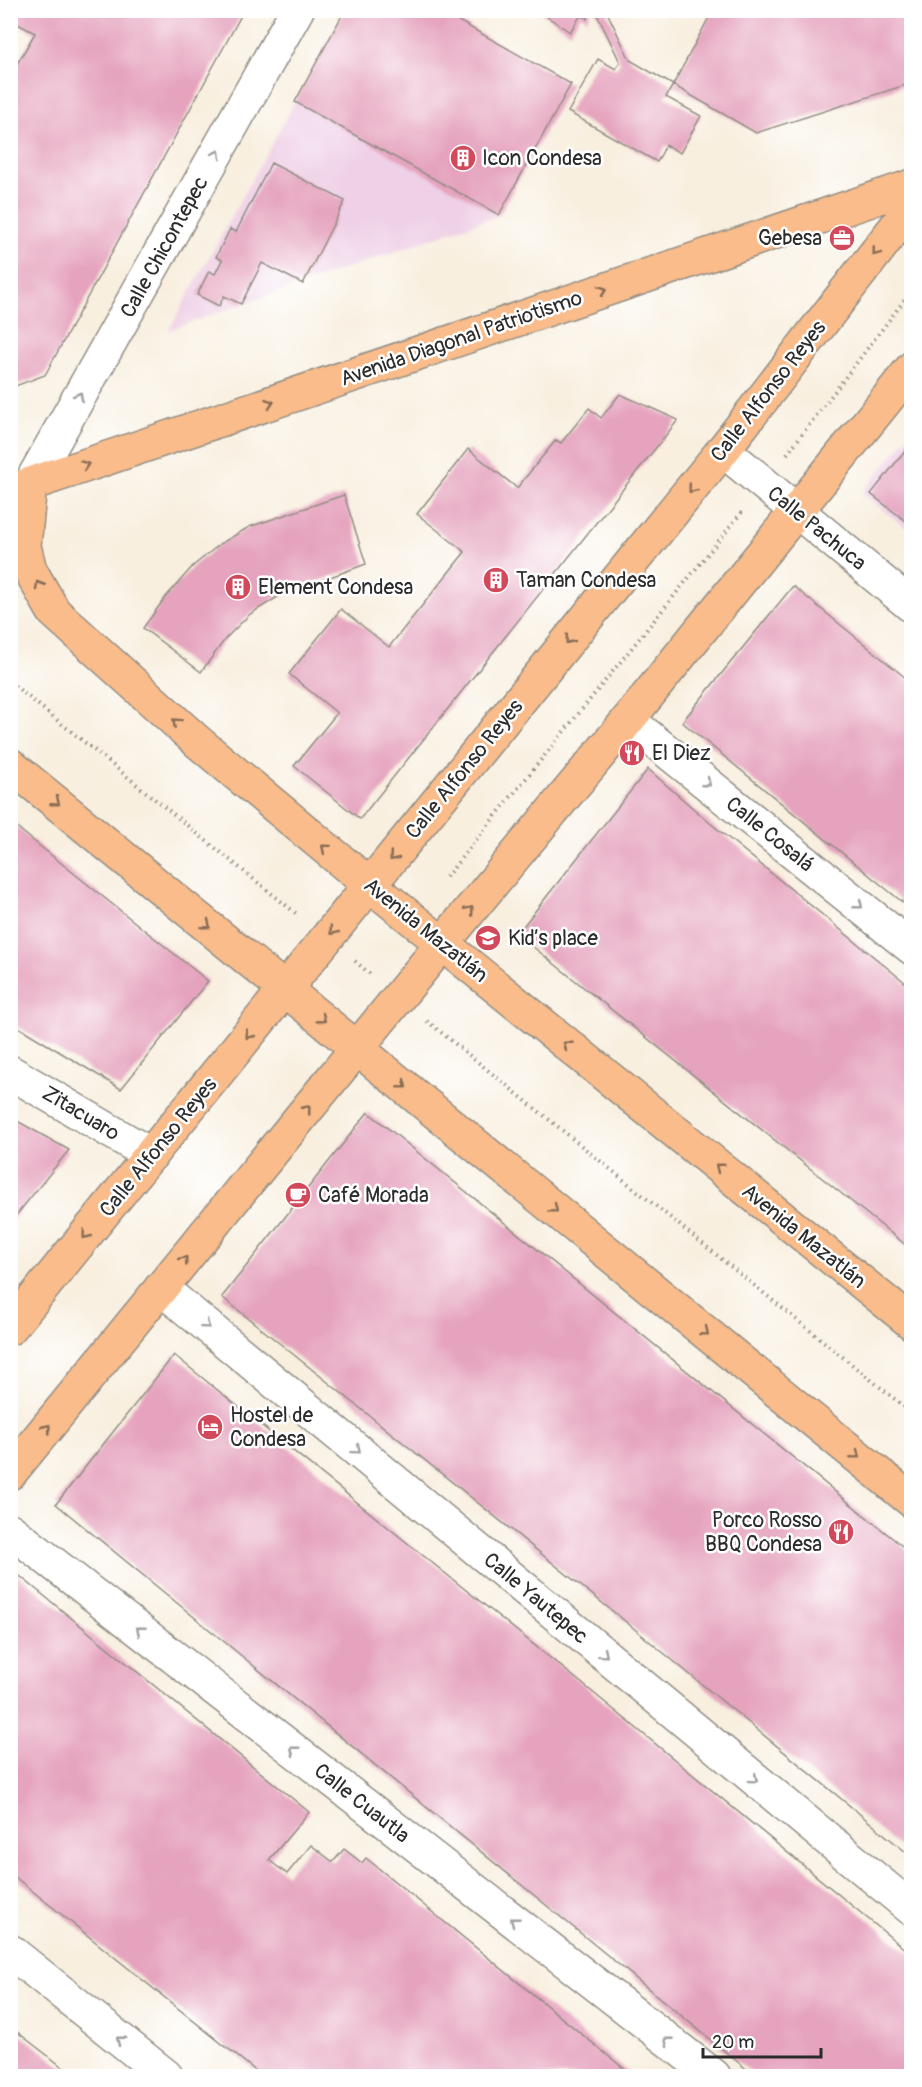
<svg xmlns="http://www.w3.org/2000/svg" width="922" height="2087" viewBox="0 0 922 2087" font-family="Pangolin,sans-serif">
	<rect width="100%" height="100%" fill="#fff"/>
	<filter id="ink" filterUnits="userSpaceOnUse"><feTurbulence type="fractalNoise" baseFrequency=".0167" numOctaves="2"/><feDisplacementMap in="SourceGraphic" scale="12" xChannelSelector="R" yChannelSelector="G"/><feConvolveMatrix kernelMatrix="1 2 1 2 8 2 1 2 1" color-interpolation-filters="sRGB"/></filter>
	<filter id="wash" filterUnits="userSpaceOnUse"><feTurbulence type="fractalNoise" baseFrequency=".008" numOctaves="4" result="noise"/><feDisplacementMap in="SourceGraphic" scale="24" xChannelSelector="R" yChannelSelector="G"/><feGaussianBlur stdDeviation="1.35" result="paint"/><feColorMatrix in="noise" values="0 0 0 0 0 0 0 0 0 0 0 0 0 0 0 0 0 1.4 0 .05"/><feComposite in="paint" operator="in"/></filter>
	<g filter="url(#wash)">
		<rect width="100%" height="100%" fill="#f8efdf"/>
		<path fill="#efd0e6" d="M345,11H439L571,84L499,215L169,330Z
			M911,433V532L862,493Z"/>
		<g id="blocks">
			<path fill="#e5a3bd" d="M10,10H244L45,375L10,388V76L35,33L10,20Z
				M345,10H439L571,84L499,215L295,102Z
				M537,10H592L587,19L581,15L570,32Z
				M595,10H606L630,60L673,85L666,97L701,116L680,153L666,145L657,162L568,112L598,59L616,69L620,62Z
				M713,10H912V83L756,133L673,85Z
				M271,163L345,201L303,284L262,263L241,304L224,296L219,306L197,295L209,271L215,274L222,260L216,257L230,229L236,232Z
				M620,394L678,420L360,819L294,766L337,713L289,674L341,609L389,647L465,552L417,514L468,449L517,488L556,440L561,443L589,408L601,418Z
				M912,442V526L871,494Z
				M344,495L366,564L281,595L250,614L226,638L201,672L143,628L165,598L193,566L220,544L249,527Z
				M793,586L912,683V910L682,722Z
				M648,769L710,823L912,988V1250L517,934Z
				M10,822L208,981L121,1089L10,1022Z
				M368,1112L912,1554V1857L626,1622L222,1297Z
				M10,1117L69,1150L10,1223Z
				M174,1355L579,1681L912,1955V2076H755L56,1504Z
				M10,1568L309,1812L269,1860L287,1874L311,1845L333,1862L344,1849L362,1863L366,1858L633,2076H262L10,1873Z
				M10,2026L16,2031L74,2076H10Z"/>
		</g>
	</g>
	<g filter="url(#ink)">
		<use href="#blocks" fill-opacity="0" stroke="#928d85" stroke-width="1.5"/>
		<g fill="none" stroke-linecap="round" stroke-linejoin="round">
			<defs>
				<path id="minor" d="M723,450L912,606
					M30,484L297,10
					M628,720L912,948
					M10,1072L151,1155
					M161,1288L912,1909
					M10,1530L714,2076
					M10,1951L166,2076"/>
				<path id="major" d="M30,484L24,546L30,570L54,612L198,742L370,885L912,1323
					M10,491L912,186
					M10,765L912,1501
					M10,1328L723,450L912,206
					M10,1473L442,944L628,720L912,368"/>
			</defs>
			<use href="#minor" stroke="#928d85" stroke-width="36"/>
			<use href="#major" stroke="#928d85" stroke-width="36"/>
			<path stroke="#928d85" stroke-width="4" stroke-dasharray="1.5 4.5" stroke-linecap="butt" d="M787,454L912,290
				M10,682L298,915
				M446,877L742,512
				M355,961L370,974
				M427,1021L912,1413"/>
			<use href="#minor" stroke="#fff" stroke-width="33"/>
			<use href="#major" stroke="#f9bc8a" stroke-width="33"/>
		</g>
		<defs><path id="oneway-chevron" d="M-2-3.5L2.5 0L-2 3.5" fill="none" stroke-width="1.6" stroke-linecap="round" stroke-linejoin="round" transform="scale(1.5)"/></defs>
		<g stroke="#a0a0a0">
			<use href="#oneway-chevron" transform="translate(217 154) rotate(-61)"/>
			<use href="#oneway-chevron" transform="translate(79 396) rotate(-61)"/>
			<use href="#oneway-chevron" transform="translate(707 783) rotate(39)"/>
			<use href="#oneway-chevron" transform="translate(859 905) rotate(39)"/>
			<use href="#oneway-chevron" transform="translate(206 1325) rotate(40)"/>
			<use href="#oneway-chevron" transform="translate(357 1450) rotate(40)"/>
			<use href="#oneway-chevron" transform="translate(140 1630) rotate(-142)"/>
			<use href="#oneway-chevron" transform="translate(604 1654) rotate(40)"/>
			<use href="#oneway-chevron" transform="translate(294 1750) rotate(-142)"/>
			<use href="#oneway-chevron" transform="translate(754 1779) rotate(40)"/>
			<use href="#oneway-chevron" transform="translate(514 1921) rotate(-142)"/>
			<use href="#oneway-chevron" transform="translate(120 2040) rotate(-141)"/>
			<use href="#oneway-chevron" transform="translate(668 2041) rotate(-142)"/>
		</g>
		<g stroke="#886c56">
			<use href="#oneway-chevron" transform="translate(876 252) rotate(128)"/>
			<use href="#oneway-chevron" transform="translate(603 290) rotate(-19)"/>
			<use href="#oneway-chevron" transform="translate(270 403) rotate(-19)"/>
			<use href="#oneway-chevron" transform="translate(85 465) rotate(-19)"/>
			<use href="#oneway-chevron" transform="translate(692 489) rotate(129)"/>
			<use href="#oneway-chevron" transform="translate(39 585) rotate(-120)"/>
			<use href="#oneway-chevron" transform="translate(569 640) rotate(129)"/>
			<use href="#oneway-chevron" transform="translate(176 722) rotate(-138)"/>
			<use href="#oneway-chevron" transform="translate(56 802) rotate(39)"/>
			<use href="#oneway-chevron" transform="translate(325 848) rotate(-140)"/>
			<use href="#oneway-chevron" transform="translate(393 857) rotate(129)"/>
			<use href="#oneway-chevron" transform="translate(470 910) rotate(-50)"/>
			<use href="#oneway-chevron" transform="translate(207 925) rotate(39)"/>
			<use href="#oneway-chevron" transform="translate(333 931) rotate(129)"/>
			<use href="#oneway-chevron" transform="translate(322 1019) rotate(39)"/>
			<use href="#oneway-chevron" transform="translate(249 1035) rotate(129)"/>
			<use href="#oneway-chevron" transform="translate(567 1045) rotate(-141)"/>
			<use href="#oneway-chevron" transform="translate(403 1085) rotate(39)"/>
			<use href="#oneway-chevron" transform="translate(307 1109) rotate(-51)"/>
			<use href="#oneway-chevron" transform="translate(719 1167) rotate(-141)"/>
			<use href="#oneway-chevron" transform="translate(554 1209) rotate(39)"/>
			<use href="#oneway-chevron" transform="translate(86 1235) rotate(129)"/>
			<use href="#oneway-chevron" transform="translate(184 1260) rotate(-51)"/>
			<use href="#oneway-chevron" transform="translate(705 1332) rotate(39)"/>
			<use href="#oneway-chevron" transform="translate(47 1428) rotate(-51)"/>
			<use href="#oneway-chevron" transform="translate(856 1455) rotate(39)"/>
		</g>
	</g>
	<defs>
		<symbol id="building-disc" viewBox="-11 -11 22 22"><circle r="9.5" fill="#d1495b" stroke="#fff"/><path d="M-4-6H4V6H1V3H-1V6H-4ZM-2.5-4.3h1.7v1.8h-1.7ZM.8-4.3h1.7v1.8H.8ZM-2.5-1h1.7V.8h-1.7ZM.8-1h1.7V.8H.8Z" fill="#fff"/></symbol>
		<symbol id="office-disc" viewBox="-11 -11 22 22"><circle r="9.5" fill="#d1495b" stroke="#fff"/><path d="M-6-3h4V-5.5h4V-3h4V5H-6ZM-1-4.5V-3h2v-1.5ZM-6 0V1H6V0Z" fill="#fff"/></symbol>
		<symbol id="restaurant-disc" viewBox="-11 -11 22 22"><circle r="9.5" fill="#d1495b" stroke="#fff"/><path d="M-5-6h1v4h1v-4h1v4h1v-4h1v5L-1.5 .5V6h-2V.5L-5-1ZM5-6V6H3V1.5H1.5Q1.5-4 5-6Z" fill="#fff"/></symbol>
		<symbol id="school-disc" viewBox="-11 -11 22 22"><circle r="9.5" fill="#d1495b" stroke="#fff"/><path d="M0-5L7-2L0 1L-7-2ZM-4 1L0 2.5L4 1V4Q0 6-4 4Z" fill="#fff"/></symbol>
		<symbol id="cafe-disc" viewBox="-11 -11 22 22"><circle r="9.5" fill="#d1495b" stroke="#fff"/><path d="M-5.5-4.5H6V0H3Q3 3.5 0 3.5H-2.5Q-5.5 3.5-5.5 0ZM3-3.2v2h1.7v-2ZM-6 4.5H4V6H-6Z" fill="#fff"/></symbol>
		<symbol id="hotel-disc" viewBox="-11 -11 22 22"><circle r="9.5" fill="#d1495b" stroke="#fff"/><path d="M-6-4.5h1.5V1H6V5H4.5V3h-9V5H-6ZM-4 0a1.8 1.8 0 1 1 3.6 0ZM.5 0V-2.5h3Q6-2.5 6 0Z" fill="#fff"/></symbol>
	</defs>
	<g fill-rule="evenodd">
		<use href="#building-disc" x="448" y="143" width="30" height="30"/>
		<use href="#office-disc" x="827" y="223" width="30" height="30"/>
		<use href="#building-disc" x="481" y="565" width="30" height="30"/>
		<use href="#building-disc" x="223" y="572" width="30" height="30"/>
		<use href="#restaurant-disc" x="617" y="738" width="30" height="30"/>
		<use href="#school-disc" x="473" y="923" width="30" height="30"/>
		<use href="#cafe-disc" x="283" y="1180" width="30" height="30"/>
		<use href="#hotel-disc" x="195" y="1412" width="30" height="30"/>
		<use href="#restaurant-disc" x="826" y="1517" width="30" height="30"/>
	</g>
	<g text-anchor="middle" stroke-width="5" stroke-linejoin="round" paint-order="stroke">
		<g font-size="21" fill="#2b2b2b" stroke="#fff" text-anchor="start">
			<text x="482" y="165">Icon Condesa</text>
			<text x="822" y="245" text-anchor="end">Gebesa</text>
			<text x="516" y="587">Taman Condesa</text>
			<text x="258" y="594">Element Condesa</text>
			<text x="652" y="760">El Diez</text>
			<text x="508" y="945">Kid’s place</text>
			<text x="318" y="1202">Café Morada</text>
			<text x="230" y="1422">Hostel de<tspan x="230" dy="24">Condesa</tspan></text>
			<text x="822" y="1527" text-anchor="end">Porco Rosso<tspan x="822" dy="24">BBQ Condesa</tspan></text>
		</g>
		<g font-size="21" fill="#2b2b2b" stroke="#fff">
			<text transform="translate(164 247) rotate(-61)" y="7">Calle Chicontepec</text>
			<text transform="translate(461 338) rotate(-19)" y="7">Avenida Diagonal Patriotismo</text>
			<text transform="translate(768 391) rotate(-52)" y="7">Calle Alfonso Reyes</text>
			<text transform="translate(817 528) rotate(39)" y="7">Calle Pachuca</text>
			<text transform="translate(464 769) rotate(-51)" y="7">Calle Alfonso Reyes</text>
			<text transform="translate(770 834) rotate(39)" y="7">Calle Cosalá</text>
			<text transform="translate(426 930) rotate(39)" y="7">Avenida Mazatlán</text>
			<text transform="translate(81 1113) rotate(31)" y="7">Zitacuaro</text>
			<text transform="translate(158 1147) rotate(-51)" y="7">Calle Alfonso Reyes</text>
			<text transform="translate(804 1236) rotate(39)" y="7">Avenida Mazatlán</text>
			<text transform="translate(536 1598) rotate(40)" y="7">Calle Yautepec</text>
			<text transform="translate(362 1803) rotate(38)" y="7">Calle Cuautla</text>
		</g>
	</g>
	<rect width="922" height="2087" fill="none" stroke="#fff" stroke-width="36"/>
	<path d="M703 2048v9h118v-9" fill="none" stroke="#2b2b2b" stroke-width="3"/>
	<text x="712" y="2048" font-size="18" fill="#2b2b2b" stroke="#ffffff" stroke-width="4.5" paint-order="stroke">20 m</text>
</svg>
